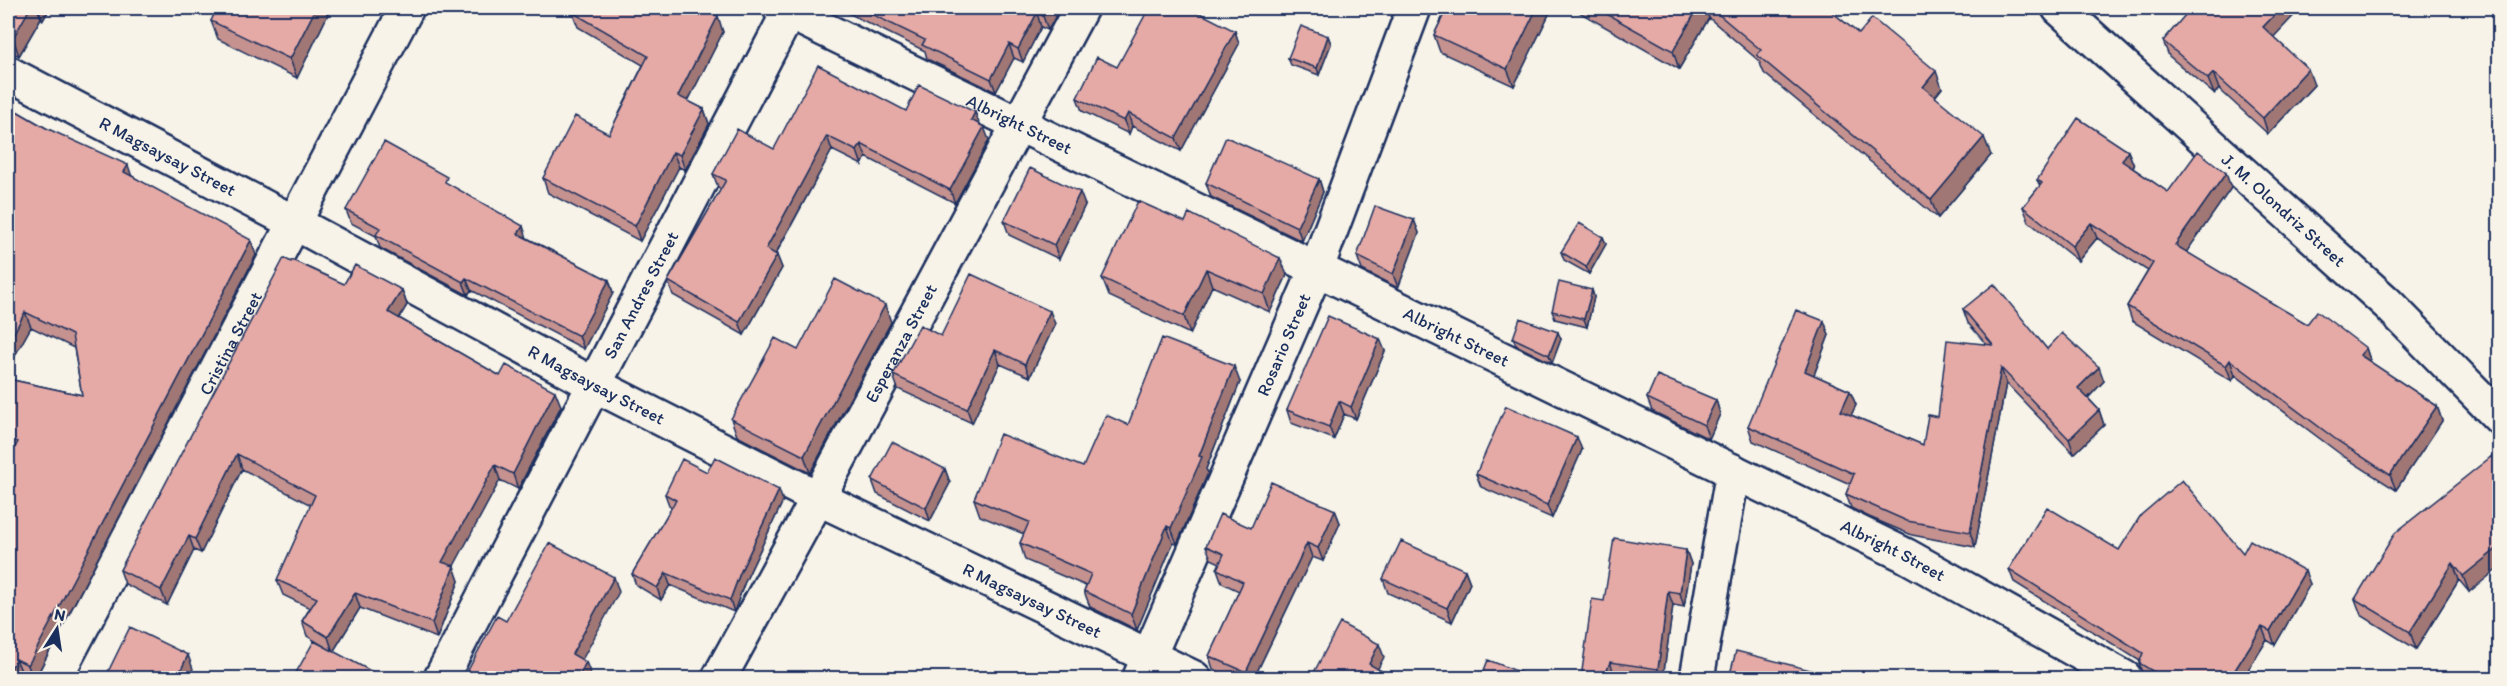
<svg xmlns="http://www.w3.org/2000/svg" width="2507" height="686" viewBox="0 0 2507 686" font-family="Itim,sans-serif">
	<rect width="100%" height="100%" fill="#f7f3e8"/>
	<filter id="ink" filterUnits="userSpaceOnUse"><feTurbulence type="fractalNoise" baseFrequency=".0167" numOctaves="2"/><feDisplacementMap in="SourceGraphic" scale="12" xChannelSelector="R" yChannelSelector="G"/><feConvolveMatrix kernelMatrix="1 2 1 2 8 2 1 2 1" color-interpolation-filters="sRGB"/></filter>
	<g filter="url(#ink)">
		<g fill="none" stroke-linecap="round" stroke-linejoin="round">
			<defs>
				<g id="minor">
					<path id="s1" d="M780,8L1905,555L2125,678"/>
					<path id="s2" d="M2059,8L2387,303L2500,418"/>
					<path id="s3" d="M8,73L295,223L593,384L818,498L1194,678"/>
					<path id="s4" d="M1140,677L1316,270L1414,8"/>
					<path id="s5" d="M55,678L407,8"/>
					<path id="s6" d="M441,678L791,8"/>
					<path id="s7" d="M719,678L818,498L1081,8"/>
					<path d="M1697,678L1733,471"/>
				</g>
			</defs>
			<use href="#minor" stroke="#1b2f5e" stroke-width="38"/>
			<use href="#minor" stroke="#f7f3e8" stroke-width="33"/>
		</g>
		<path fill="#c5928f" stroke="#1b2f5e" stroke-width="1.5" d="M8,8H50L43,20L41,18L19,56L8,50Z
			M331,8L297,78L218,39L211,21Z
			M561,8H699L723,32L688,101L704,109L709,124L685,170L679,167L640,241L548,193L543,178L609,134L643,65L578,27L573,14Z
			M844,8H1060L1048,30L1041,27L1023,62L1014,58L996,92L927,59L925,51L846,12Z
			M1447,8H1552L1514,86L1440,52L1434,35Z
			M1572,8H1827L1859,34L1942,88L1935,97L1991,155L1938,218L1764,73L1759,61L1709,18L1679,69Z
			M1235,31L1239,44L1181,151L1132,126L1129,134L1082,111L1077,98L1117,67Z
			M1328,36L1331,44L1319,75L1291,65L1288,58Z
			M2273,37L2314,85L2268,134L2219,89L2214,94L2169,56L2163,41Z
			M8,106L46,128L132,176L256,255L34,678H30L22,673L19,678H8L11,453L8,452V379L82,395L74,348L31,327L8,368Z
			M906,111L975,112L979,125L989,140L955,203L866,157L862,165L832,150L776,254L782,268L744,335L673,295L668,281L721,189L718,187L713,174L774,149Z
			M2128,151L2134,166L2133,168L2168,192L2231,188L2186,252L2307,324L2366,348L2371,363L2437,406L2442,421L2396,490L2343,456L2235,375L2232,381L2132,321L2127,306L2148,271L2097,238L2078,261L2029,222L2023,207L2040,186L2037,180Z
			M1319,179L1323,192L1302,241L1211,197L1206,183Z
			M450,185L527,238L609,280L613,293L584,349L471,290L468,295L380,248L376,236L351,223L346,210Z
			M1085,205L1059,259L1009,235L1004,221Z
			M1414,220L1419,233L1398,288L1362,270L1357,256Z
			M1185,222L1280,258L1287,275L1270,312L1212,286L1190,334L1109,296L1102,278Z
			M1603,237L1606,244L1589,274L1564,260L1561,252Z
			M291,262L344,284L402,290L407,305L399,318L500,376L561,406L518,489L500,480L453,566L459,581L437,638L360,608L333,652L307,636L302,621L310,608L283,595L277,580L311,505L242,469L201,553L194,550L167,605L125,584L120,570Z
			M1592,290L1594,297L1587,327L1555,319L1552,311Z
			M1963,309L2047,349L2104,381L2088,398L2099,410L2104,425L2074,454L2006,383L1975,547L1912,535L1869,517L1851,508L1846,494L1850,484L1753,441L1748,426L1824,321L1829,335L1814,375L1850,391L1856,405L1851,415L1923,445L1938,417L1986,344L1968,323Z
			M891,322L810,473L737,436L731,419L798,350Z
			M1055,324L1030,377L1000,364L972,423L898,389L893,375L941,336Z
			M1513,338L1561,339L1552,363L1516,345Z
			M1385,351L1356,419L1344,414L1334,439L1291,423L1287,410Z
			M1240,382L1206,469L1208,473L1177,544L1173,543L1137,630L1090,607L1084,591L1086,586L1025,560L1020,543L1024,534L980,516L974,499L1083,467L1128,425Z
			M1647,398L1716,400L1720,414L1709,439L1652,411Z
			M1582,450L1552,518L1481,487L1476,474Z
			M2492,456L2469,592L2459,580L2416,649L2361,615L2355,599Z
			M945,469L950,483L930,521L877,494L872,480Z
			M707,472L783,501L744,584L734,612L670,585L661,600L636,585L632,574L672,507L669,505L665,494Z
			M1335,510L1340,523L1323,561L1312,557L1254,678H1234L1213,669L1209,656L1239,591L1222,583L1217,569L1220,563L1211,559L1206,546L1251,528Z
			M1686,550L1691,564L1684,607L1673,605L1663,678H1636L1615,676L1614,678H1581L1604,601Z
			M2119,550L2243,553L2310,584L2275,645L2267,640L2243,678H2147L2143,676L2139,663L2140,661L2014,582L2009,569Z
			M1465,570L1470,583L1452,622L1388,593L1383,579Z"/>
		<path fill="#a07774" stroke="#1b2f5e" stroke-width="1.5" d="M30,8H37L41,18L19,56L13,38Z
			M38,8H50L43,20Z
			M316,8H331L297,78L290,59Z
			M1048,8H1060L1048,30L1043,16Z
			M1537,8H1552L1514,86L1507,69Z
			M1698,8H1705L1709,18L1679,69L1673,51Z
			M2281,8H2301L2268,43L2263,27Z
			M1037,13L1041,27L1023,62L1018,49Z
			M718,16L723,32L683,111L678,96Z
			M1235,31L1239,44L1181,151L1176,138Z
			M1328,36L1331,44L1319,75L1317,68Z
			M1009,44L1014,58L996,92L991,79Z
			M2308,69L2314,85L2268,134L2263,118Z
			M1936,71L1942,88L1929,104L1923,87Z
			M2213,73L2219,89L2214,94L2208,79Z
			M704,109L709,124L685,170L680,155Z
			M975,112L980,126L971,120Z
			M1128,113L1132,126L1129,134L1124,121Z
			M984,127L989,140L955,203L950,190Z
			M827,136L832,150L771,262L766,249Z
			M1984,137L1991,155L1938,218L1931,200Z
			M861,144L866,157L862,165L857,151Z
			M2128,151L2134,166L2127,176L2122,161Z
			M673,152L679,167L640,241L635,226Z
			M128,165L133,180L124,172Z
			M2226,173L2231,188L2181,260L2175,245Z
			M1319,179L1323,192L1302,241L1297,227Z
			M1080,192L1085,205L1059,259L1054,245Z
			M1414,220L1419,233L1398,288L1393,274Z
			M2091,223L2097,238L2078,261L2072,246Z
			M523,226L527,238L518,234Z
			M1603,237L1606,244L1589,274L1586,267Z
			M251,240L256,255L38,673L34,678H32L28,665Z
			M777,255L782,268L744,335L739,322Z
			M1280,258L1287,275L1270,312L1264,294Z
			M1206,269L1212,286L1190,334L1184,316Z
			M466,278L471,290L468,295L463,282Z
			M609,280L613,293L584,349L579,336Z
			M402,290L407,305L394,327L388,312Z
			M1592,290L1594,297L1587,327L1584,319Z
			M885,305L891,322L810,473L804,456Z
			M1050,311L1055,324L1030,377L1025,364Z
			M25,312L31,327L8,368V344Z
			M1824,321L1829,335L1810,385L1805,371Z
			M1558,332L1561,339L1552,363L1549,355Z
			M1380,339L1385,351L1356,419L1351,407Z
			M2366,348L2371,363L2360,355Z
			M995,350L1000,364L972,423L967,409Z
			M2230,360L2235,375L2232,381L2226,366Z
			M1234,366L1240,382L1206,469L1208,473L1177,544L1171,528Z
			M2099,367L2104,381L2083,403L2078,388Z
			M2001,368L2006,383L1975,547L1970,532Z
			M555,391L561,406L518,489L513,474Z
			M1850,391L1856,405L1846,426L1841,411Z
			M1716,400L1720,414L1709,439L1704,425Z
			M1339,401L1344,414L1334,439L1329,427Z
			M2437,406L2442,421L2396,490L2390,475Z
			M2099,410L2104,425L2074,454L2069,439Z
			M1577,437L1582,450L1552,518L1547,505Z
			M237,454L242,469L201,553L195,539Z
			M495,465L500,480L448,577L442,562Z
			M945,469L950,483L930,521L926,508Z
			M779,490L783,501L744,584L734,612L730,600L740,573Z
			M1335,510L1340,523L1323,561L1318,548Z
			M1167,526L1173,543L1137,630L1131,614Z
			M189,536L194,550L167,605L161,590Z
			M1307,543L1312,557L1254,678H1248L1246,672Z
			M2499,547V568L2469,592L2463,576Z
			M1686,550L1691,564L1684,607L1680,593Z
			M2453,563L2459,580L2416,649L2410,632Z
			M454,566L459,581L437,638L432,623Z
			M1465,570L1470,583L1452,622L1447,608Z
			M2305,571L2310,584L2275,645L2270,631Z
			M666,573L670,585L661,600L657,588Z
			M614,577L619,592L577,669L572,654Z
			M1668,591L1673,605L1663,678H1661L1658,669Z
			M355,593L360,608L333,652L328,637Z
			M2262,627L2267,640L2243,678H2230Z
			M1379,644L1384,657L1373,678L1369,664Z
			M188,655L193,669L188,678H177Z
			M16,659L22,673L19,678H8V674Z
			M586,662L592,677L591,678H578Z
			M1610,662L1615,676L1614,678H1604Z"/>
		<path fill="#e5aaa6" stroke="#1b2f5e" stroke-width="1.5" d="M8,8H30L13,38L8,35Z
			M217,8H316L290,59L211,21Z
			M575,8H699L718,16L678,96L704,109L680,155L673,152L635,226L543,178L575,116L609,134L648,56L572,12Z
			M859,8H1048L1043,16L1037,13L1018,49L1009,44L991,79L922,45L925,40Z
			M1149,8H1190L1235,31L1176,138L1128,113L1124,121L1077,98L1097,57L1117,67Z
			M1447,8H1537L1507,69L1434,35Z
			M1596,8H1698L1673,51Z
			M1711,8H1827L1859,34L1872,18L1936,71L1923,87L1984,137L1931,200L1757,55L1761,50Z
			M2191,8H2281L2263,27L2308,69L2263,118L2213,73L2208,79L2163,41Z
			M1301,26L1328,36L1317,68L1288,58Z
			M818,65L906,111L919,85L975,112L971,120L984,127L950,190L861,144L857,151L827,136L766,249L777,255L739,322L668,281L726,180L713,174L737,129L774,149Z
			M8,106L46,128L128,165L124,172L251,240L32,658L28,665L16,659L8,674V460L18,442L8,439V379L82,395L72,335L25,312L8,344Z
			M2078,118L2128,151L2122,161L2168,192L2198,151L2216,165L2226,173L2175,245L2307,324L2317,311L2366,348L2360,355L2437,406L2390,475L2338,441L2230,360L2226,366L2127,306L2153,263L2091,223L2072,246L2023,207L2042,183L2037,180Z
			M1226,137L1319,179L1297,227L1206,183Z
			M384,142L447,177L445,182L523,226L518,234L609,280L579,336L466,278L463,282L376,235L380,228L346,210Z
			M1030,168L1080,192L1054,245L1004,221Z
			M1138,201L1185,222L1189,213L1280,258L1264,294L1206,269L1184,316L1102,278Z
			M1375,206L1414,220L1393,274L1357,256Z
			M1579,223L1603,237L1586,267L1561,252Z
			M284,258L291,262L292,260L344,284L355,265L402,290L388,312L500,376L506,365L555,391L513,474L495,465L442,562L454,566L432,623L355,593L328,637L302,621L317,598L277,580L315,495L237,454L195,539L189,536L161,590L120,570Z
			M971,274L1050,311L1025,364L995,350L967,409L893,375L920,325L941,336Z
			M835,279L885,305L804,456L731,419L775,338L798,350Z
			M1559,282L1592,290L1584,319L1552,311Z
			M1994,284L2047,349L2062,333L2099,367L2078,388L2099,410L2069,439L2001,368L1970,532L1907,521L1864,502L1846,494L1854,474L1748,426L1796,310L1824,321L1805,371L1850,391L1841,411L1923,445L1928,415L1938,417L1947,340L1993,345L1963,309Z
			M1328,316L1380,339L1351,407L1339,401L1329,427L1287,410Z
			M1520,318L1558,332L1549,355L1513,338Z
			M1162,338L1234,366L1199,456L1202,457L1171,528L1167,526L1131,614L1084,591L1091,574L1020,543L1029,522L974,499L1000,434L1083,467L1106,415L1128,425Z
			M1657,375L1716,400L1704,425L1647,398Z
			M1506,406L1577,437L1547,505L1476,474Z
			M892,442L945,469L926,508L872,480Z
			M2492,456L2499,465V547L2463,576L2453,563L2410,632L2355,599L2395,533Z
			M715,457L779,490L740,573L730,600L666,573L657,588L632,574L676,500L665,494L682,459L707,472Z
			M2182,480L2243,553L2250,540L2305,571L2270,631L2262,627L2230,678H2164L2139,663L2143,653L2009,569L2047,507L2119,550L2141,515Z
			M1271,482L1335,510L1318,548L1307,543L1246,672L1209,656L1243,582L1217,569L1224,554L1206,546L1220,514L1251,528Z
			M1614,538L1686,550L1680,593L1668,591L1658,669L1610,662L1604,678H1581L1592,599L1604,601Z
			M1401,541L1465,570L1447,608L1383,579Z
			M549,543L614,577L572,654L586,662L578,678H470L465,676L497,616L506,621Z
			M1340,623L1379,644L1369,664L1394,678H1311Z
			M130,627L188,655L177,678H105Z
			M314,641L384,678H293Z
			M1736,651L1826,674L1827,672L1855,678H1729Z
			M1488,660L1535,678H1481Z"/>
	</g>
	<g text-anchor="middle" stroke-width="4.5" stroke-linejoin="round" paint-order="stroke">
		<g font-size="18" fill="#1b2f5e" stroke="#f7f3e8">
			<text dy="6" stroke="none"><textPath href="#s1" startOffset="266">Albright Street</textPath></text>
			<text dy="6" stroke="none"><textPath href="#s3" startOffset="180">R Magsaysay Street</textPath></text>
			<text dy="6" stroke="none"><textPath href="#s2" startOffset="302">J. M. Olondriz Street</textPath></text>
			<text dy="6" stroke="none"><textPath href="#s6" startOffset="432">San Andres Street</textPath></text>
			<text dy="6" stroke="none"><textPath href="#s1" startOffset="752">Albright Street</textPath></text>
			<text dy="6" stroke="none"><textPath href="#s5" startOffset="378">Cristina Street</textPath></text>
			<text dy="6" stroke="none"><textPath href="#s7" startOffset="381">Esperanza Street</textPath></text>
			<text dy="6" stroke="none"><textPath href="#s4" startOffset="362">Rosario Street</textPath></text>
			<text dy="6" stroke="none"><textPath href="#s3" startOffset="666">R Magsaysay Street</textPath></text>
			<text dy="6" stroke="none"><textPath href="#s1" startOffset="1238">Albright Street</textPath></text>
			<text dy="6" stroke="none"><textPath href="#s3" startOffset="1152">R Magsaysay Street</textPath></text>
		</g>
	</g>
	<rect width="2507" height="686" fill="none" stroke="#f7f3e8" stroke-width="30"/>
	<rect x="15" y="15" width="2477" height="656" fill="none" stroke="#1b2f5e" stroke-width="2" filter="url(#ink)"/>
	<g transform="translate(57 629) rotate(12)" stroke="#f7f3e8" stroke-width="4.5" paint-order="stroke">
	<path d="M0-4.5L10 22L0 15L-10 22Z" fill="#1b2f5e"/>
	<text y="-9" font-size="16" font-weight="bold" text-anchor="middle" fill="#1b2f5e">N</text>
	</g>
</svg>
